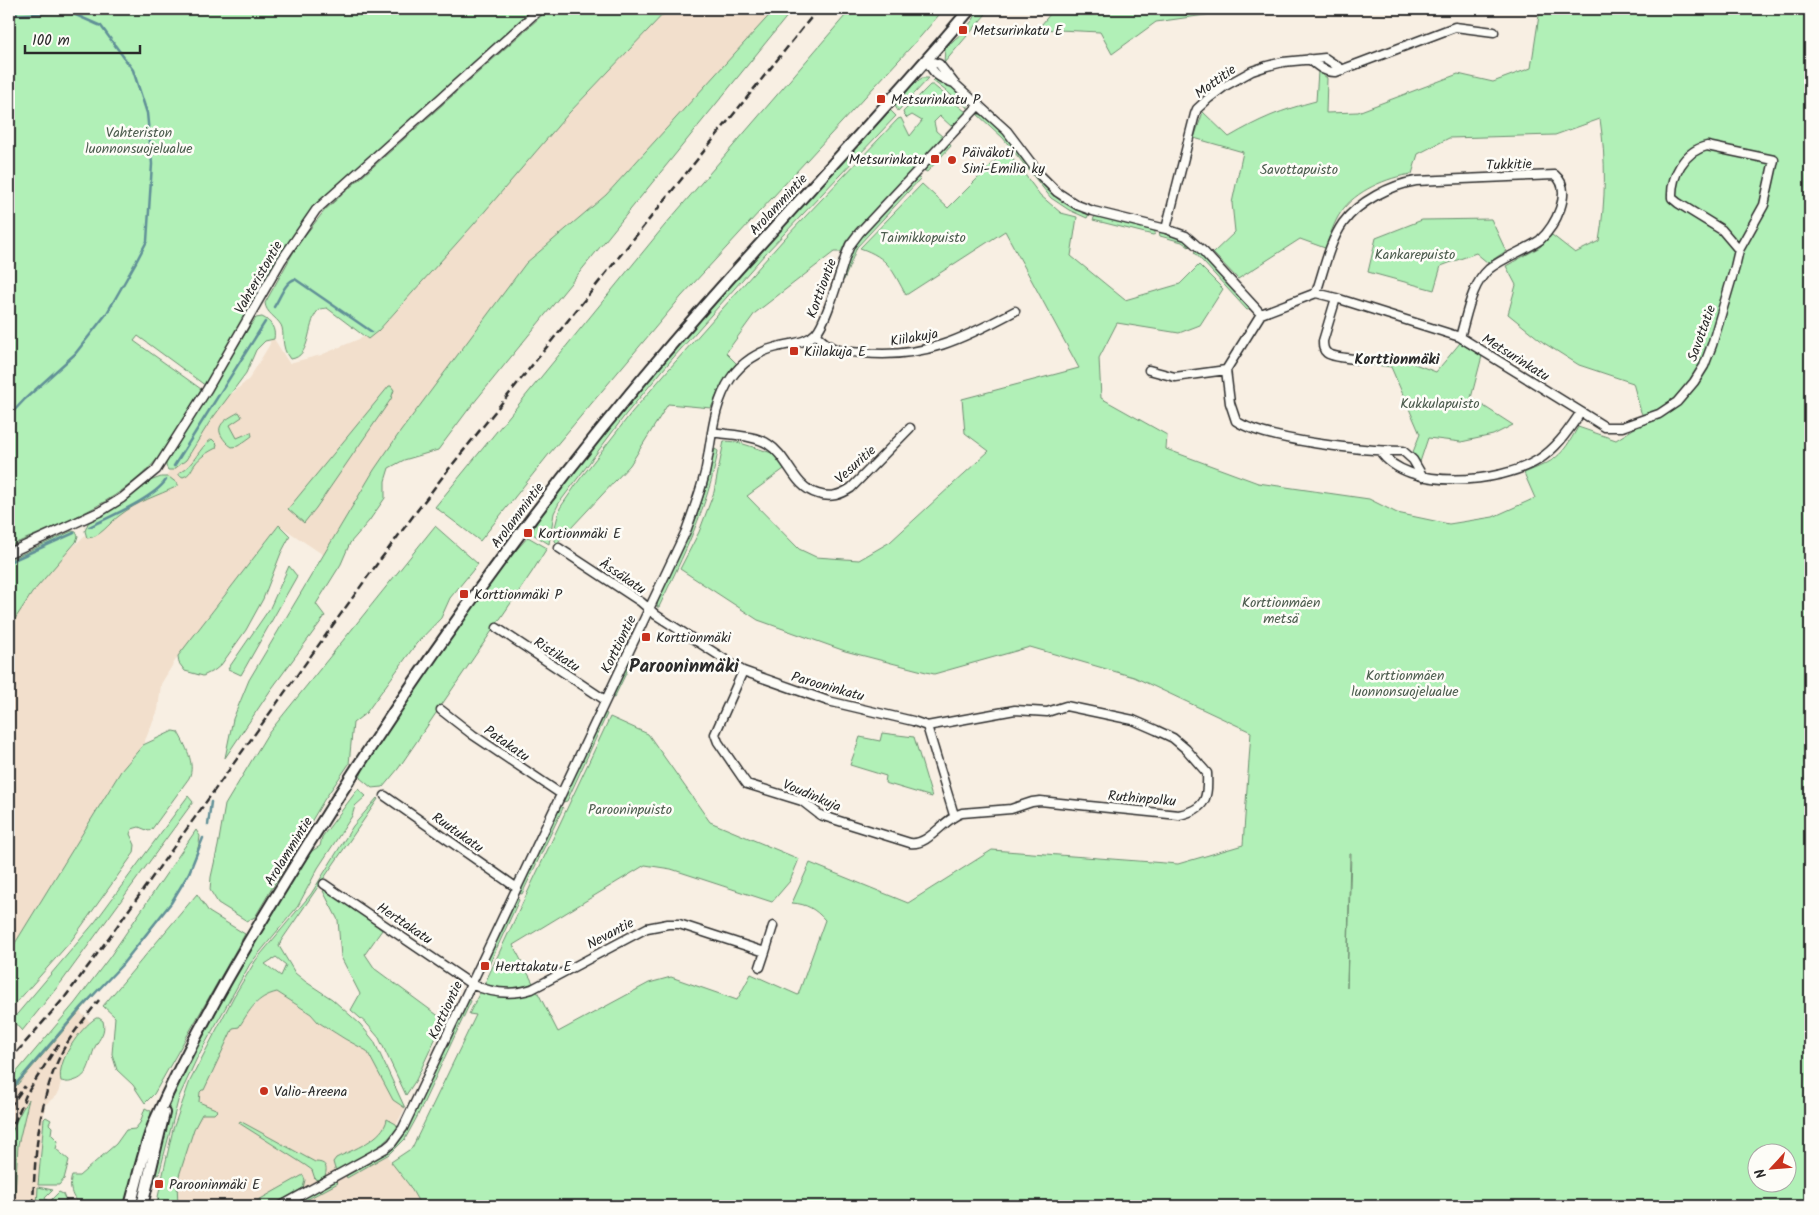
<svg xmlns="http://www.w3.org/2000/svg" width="1819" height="1215" viewBox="0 0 1819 1215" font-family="Kalam,sans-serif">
	<rect width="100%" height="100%" fill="#f8efe3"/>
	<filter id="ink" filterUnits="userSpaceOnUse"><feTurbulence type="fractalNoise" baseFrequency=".02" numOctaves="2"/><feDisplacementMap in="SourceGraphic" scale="10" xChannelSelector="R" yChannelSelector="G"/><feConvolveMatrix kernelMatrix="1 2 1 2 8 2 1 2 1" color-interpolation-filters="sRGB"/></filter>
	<g filter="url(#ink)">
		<path fill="#f2dfcc" d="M668,9H779L606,195L526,263L325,556L279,525L178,656L161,684L158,710L143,745L121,771L9,953V628L32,593L59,560L100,521L155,490L223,401L249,379L270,344L271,334L289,363L321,355L378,331L474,224L569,113Z
			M277,992L311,1014L318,1022L345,1039L367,1051L405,1108L395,1127L382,1144L391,1162L409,1185L421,1206H160L199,1102L200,1092L233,1028L265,995Z
			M73,1005L90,1022L75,1039L65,1058L60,1074L61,1081L58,1094L45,1105L40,1151L37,1206H9V1080Z"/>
		<path fill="#b1f0b7" stroke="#6e8e71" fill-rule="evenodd" d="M9,9H534L316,205L297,230L206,386L138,336L134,341L201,389C189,408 179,430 166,448C128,500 65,522 9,546Z
			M549,9H668L569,113L474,224L378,331L368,339L327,308L320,309C306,318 313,358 290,359C280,347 285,332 281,325C276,317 266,313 265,303L298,244L325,210Z
			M775,9H793L468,410L438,450L404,460L389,468L385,481V498L369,521L350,543L341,564L316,604L325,616L270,691L225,758L233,719L249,680L374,470L398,435L526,263L606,195Z
			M851,9H944L921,36L681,297L549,454L480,541L435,507L665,225Z
			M979,9H990L970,33L965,29L973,20Z
			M1054,9H1247L1156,22L1112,54L1100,32L1038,29Z
			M1540,9H1810V1206H421L409,1185L391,1162L412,1148L476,1015L469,1014L480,992C500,998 517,998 537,991L558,1032L649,983L671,977L737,1000L751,974L798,995L825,920C815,909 807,904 792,903L810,863L908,903L992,850L1178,864L1243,845L1251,732L1134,677L1030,647L934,674L845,651L758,620L680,569L699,532L714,492L724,441L737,442L772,453L784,469L747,496L799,549L816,557L859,560L890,542L989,451L965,433L962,399L1079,368L1005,231L906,295C892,270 889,258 860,248L922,184L948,208L996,160L1005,148L1040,195L1061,213L1077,217L1071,256L1125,300L1180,284L1199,265L1223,289L1200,325L1179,333L1117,323L1099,358L1101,398L1167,435L1166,449L1258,483L1369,499L1397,513L1449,524L1493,517L1535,498L1524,473C1556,460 1561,458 1578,427L1616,440L1646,421L1641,412L1633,383L1579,365L1544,343L1508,314L1516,285L1506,266L1540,247L1552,235L1575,253L1599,241C1606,200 1606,159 1600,119L1555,135L1449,138L1418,154L1412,174C1388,177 1355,191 1341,212C1334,222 1330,236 1325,248L1300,239L1238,279L1213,253L1235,232L1232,203L1243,152L1194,138L1203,112L1229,137C1260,119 1281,110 1316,101L1318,71L1327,78L1326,113L1358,112L1458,74L1493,82L1531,68ZM1350,854H1351L1347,988V987ZM1756,1152H1786V1182H1756Z
			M963,32L967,36L944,63L945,48Z
			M922,78H929L898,111L894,104L911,86Z
			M935,79C946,84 969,94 968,108L933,81Z
			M930,85H933L966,112L952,127L940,116L934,122L936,131L943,137L854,231L846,241L841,252H834L755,313L726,353L737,364L719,390L711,408L668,404L630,465L557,543L555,541V527L560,508L580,479L632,412L669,369L784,239L898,119L901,118L910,136L922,121L912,115L907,118L904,115L903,112Z
			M890,110L896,116L765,254L673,358L626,414L559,503L554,513L549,544L531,533L546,506L669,354L761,250Z
			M977,114C998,114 1035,178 1052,194C1062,203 1075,210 1089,214L1087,218L1069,210L1051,198L1003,138Z
			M949,143L951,146L927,172L925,171L924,169Z
			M917,177L920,179L857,247L844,280L842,279L854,245Z
			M1095,216L1155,231V234L1153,235L1093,220Z
			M1491,219L1506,251L1488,263L1476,253L1441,266L1434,290L1368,272L1376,238L1422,220Z
			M1159,232L1183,239L1191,245L1189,247L1182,242L1160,236Z
			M1197,250L1251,309L1247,310L1194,252Z
			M262,317C271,321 276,329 274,339L265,341L256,350L246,373L209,423L186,460L173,470H168L166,466V463L250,326L256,318Z
			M1460,343L1482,356L1471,398L1513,425L1493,435L1461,442L1428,438L1420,462L1413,452L1420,434L1391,367L1368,364L1370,356L1407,361L1436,372Z
			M389,386H391L394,390L391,399L316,508L304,523L288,509Z
			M239,412L242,417L230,425L237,438L251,432L252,436L238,446L232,447C227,444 224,440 221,435C215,423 231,417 239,412Z
			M212,439L217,444L216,448C208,452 200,457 195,464C190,471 191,474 183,477L179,475V473C195,465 198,448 212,439Z
			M715,449L718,451C708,507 683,556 659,607H657L658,600L695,521L707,485Z
			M161,477H169L178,484V486C157,496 138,501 119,516C109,523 100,538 87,538L85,531L88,523L120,505L150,481Z
			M279,525L290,536L281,553L263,599L246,630L221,665L215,670L203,676L185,671L179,663L178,656Z
			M435,526L478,564L450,598L441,618L416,644L366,713L353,723L349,764L324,800L255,917L247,921L218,903L210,890L211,877L218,846L225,805L267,735Z
			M72,531L76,532L78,536L76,542L32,593L9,628V560Z
			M528,537L547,548L532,572L398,769L383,787L372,788L360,778L365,763L416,684L501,567Z
			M289,566L297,576L241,675L228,669L270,608Z
			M629,658L632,661L614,698L611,697Z
			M604,712L607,714L567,801L563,802L562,801Z
			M610,717L648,734L710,822L799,859L790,881L772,902L671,869L645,865L513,945L533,983C516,990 502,990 484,985Z
			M173,731L178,732C185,745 196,764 189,778L152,829L149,831L139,827L132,829L130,834L135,845L134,853L71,941L9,1011V953L121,771L143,745Z
			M882,733L914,737L932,797L885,783L886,776L850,765L860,737L880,741Z
			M358,789L366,796L355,806L352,816L318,868L298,906L250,964L197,1058L179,1097L159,1174L155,1176C159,1148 164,1121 174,1094C187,1059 207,1025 226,992C252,946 279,900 307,854L320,846L322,837Z
			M188,796L193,802L63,980L22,1031L12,1020L95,922Z
			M377,798L378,799L281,941L279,946L295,973L306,982L332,999L360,1024L374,1041L405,1108L393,1100L367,1051L345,1039L318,1022L311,1014L277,992C256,997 250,1010 239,1027L233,1028L204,1090H202L200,1092L199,1102L218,1110L214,1114H202L194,1129L177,1182L178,1206H156L173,1129L190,1081L234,996L256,960L311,894L353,826ZM276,957L286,965L281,976L265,964Z
			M560,805L563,808L522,894L518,893Z
			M196,830L200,836C196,889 116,970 81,1010C57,1038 33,1067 9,1094V1081L75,1003L109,958Z
			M325,890L358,911L382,930L365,954L375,969L444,1020L416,1080L406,1095L379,1038L368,1025L351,1010L360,994L341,957L338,920L323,891Z
			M197,894L209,912L245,934L154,1094L145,1103L133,1085L117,1070L112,1054L115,1017L103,1006Z
			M516,897L519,900L489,965L485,964Z
			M469,998L471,1001L417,1117L405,1139L391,1153L347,1178L346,1176L390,1151L401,1138Z
			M96,1018H99L103,1021C106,1033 100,1037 95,1047C89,1061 90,1077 73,1081C68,1083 66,1082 61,1081C56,1062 80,1028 96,1018Z
			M29,1099L18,1145L15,1194L9,1193C9,1177 7,1161 9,1146C11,1130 20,1111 29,1099Z
			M145,1108L151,1111L149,1127L126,1206C116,1206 94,1209 85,1206C72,1203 68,1186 72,1176H79L116,1144L126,1130L135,1129L140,1123Z
			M46,1117L51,1120L49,1124L52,1127L51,1134L58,1141L56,1149L69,1160L64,1179L59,1185H38L44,1119Z
			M387,1119L396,1124L398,1128C382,1148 360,1158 338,1170L335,1169L333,1162L336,1158C352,1150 384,1139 387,1119Z
			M240,1121L315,1162C325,1162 328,1166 325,1176L318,1180L315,1179L312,1170L305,1165L239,1123Z
			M303,1175L305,1180L303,1188L271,1206H248Z
			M336,1181L338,1183L295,1206H289Z
			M38,1187L53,1190L45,1198L48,1203L59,1192L63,1194L68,1206H37Z"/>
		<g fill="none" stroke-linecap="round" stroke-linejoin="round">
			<path stroke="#609097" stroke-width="2.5" d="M9,15L69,12L101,26L133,70L147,113L152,164L147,241L136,262L107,313L75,354L25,399L9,416
				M274,307C280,298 285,282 295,279L372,332
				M174,466L265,322
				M89,527C109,517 154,498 166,480
				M9,562L74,533
				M208,825L211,802
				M9,1092L82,1007L121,966L171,903L189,873L203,838"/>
			<defs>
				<path id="minor" d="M1309,59C1318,66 1325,73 1336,72L1455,27L1494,32
					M927,60L939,64L954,83L1007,131L1041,176L1057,192L1077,205L1093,211L1166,229L1186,236L1204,252L1261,314L1316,293L1336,298L1460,337L1581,412C1568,431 1557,448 1538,460C1501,483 1407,492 1380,451
					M927,60C933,74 939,78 954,83
					M1166,229L1195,114L1197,109L1209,98L1225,86L1252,71L1267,66L1283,62L1325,58L1343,70
					M1316,293C1324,270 1329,243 1343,223C1358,202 1391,185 1416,181L1555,175C1574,191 1555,226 1540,240C1524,251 1504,257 1489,269C1471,285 1467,315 1460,337
					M1336,298L1323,341C1323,346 1323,350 1327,353C1334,358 1356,359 1365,360
					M1261,314L1226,370L1230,403L1236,421C1266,441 1366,451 1403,451L1413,460L1423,477
					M815,334C833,352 839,351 863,353C923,359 963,339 1015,311
					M1149,370L1175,377L1226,370
					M1581,412L1605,427H1622L1659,414L1677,402L1694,382L1704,366L1712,345L1735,267L1739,250L1764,205L1774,160L1707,146C1684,151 1671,176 1672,198L1678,203L1722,230L1739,250
					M712,432C728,435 755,435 768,444C789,457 793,487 818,494C831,498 840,495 851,488L910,428
					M559,548L641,602L656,615L743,671L828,701L913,721L927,726L954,815
					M9,553L101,511L122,498L156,470L208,388L281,261L316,210L540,9
					M497,628L605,700
					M743,671L715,734L718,742L744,780L747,784L802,801L820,815L910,843C929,846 944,818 962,813L1011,809L1032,802L1040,801L1179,815C1207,809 1208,797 1207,773L1186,749L1173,738L1156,730L1133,720L1066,706L1047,712L1015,710L927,726
					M441,710L473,735L561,794
					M385,796L517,888
					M324,884L471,984C491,993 511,996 532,989L647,928L668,924H679L765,952L773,926
					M760,967L765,952
					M281,1206L386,1148L392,1143L403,1128L686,531C693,512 700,493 705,473C712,441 712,406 731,378C741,363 759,351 777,347C790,343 806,344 816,333C827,321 840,273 846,255L850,245L859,233L979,105"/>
				<path id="tertiary" d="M130,1206C138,1178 144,1148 155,1121C198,1024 253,933 309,843C416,671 534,506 665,352C764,235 872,126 970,9
					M142,1206L164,1113"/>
			</defs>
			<use href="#minor" stroke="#2b2b2b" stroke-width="11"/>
			<use href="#tertiary" stroke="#2b2b2b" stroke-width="14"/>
			<use href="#minor" stroke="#fdfcf7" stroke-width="8"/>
			<use href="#tertiary" stroke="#fdfcf7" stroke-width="10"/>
			<path stroke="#2b2b2b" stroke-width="2.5" stroke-dasharray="8 4" stroke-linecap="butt" d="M9,1061L65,997L92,961L371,572L444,475L818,9
				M9,1108L25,1086
				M9,1135L26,1095L59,1043
				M33,1206C35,1152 38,1099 63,1050C73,1032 87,1016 99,1000"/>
		</g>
	</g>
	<g fill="#c8321e" stroke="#fdfcf7" stroke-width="2">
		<rect x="958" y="25" width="10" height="10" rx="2.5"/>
		<rect x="876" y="94" width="10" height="10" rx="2.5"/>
		<rect x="930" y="154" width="10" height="10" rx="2.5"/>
		<circle cx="952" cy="160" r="5"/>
		<rect x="789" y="346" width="10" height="10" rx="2.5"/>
		<rect x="523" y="528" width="10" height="10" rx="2.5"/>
		<rect x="459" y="589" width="10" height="10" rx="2.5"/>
		<rect x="641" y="632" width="10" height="10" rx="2.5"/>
		<rect x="480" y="961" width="10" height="10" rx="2.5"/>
		<circle cx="264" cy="1091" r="5"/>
		<rect x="154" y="1179" width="10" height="10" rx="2.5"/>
	</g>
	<g text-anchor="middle" stroke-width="5" stroke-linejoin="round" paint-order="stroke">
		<g font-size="14" fill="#2b2b2b" stroke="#fdfcf7" text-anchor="start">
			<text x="973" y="35">Metsurinkatu E</text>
			<text x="891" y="104">Metsurinkatu P</text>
			<text x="962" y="157">Päiväkoti<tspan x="962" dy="16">Sini-Emilia ky</tspan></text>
			<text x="925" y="164" text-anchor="end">Metsurinkatu</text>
			<text x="804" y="356">Kiilakuja E</text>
			<text x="538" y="538">Kortionmäki E</text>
			<text x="474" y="599">Korttionmäki P</text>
			<text x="656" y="642">Korttionmäki</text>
			<text x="495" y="971">Herttakatu E</text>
			<text x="274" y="1096">Valio-Areena</text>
			<text x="169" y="1189">Parooninmäki E</text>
		</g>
		<g font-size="14" fill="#2b2b2b" stroke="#fdfcf7">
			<text transform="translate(1215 81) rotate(-36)" y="5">Mottitie</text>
			<text transform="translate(1509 164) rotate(-2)" y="5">Tukkitie</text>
			<text transform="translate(778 204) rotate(-47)" y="5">Arolammintie</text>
			<text transform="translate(258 277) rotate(-60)" y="5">Vahteristontie</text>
			<text transform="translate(821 288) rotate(-70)" y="5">Korttiontie</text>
			<text transform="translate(1701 333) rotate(-70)" y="5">Savottatie</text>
			<text transform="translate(914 337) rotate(-10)" y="5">Kiilakuja</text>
			<text transform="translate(1516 357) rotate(32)" y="5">Metsurinkatu</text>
			<text transform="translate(855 464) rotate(-42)" y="5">Vesuritie</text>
			<text transform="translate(517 515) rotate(-53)" y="5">Arolammintie</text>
			<text transform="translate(623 576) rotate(34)" y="5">Ässäkatu</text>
			<text transform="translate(618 644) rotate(-64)" y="5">Korttiontie</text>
			<text transform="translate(557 654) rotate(33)" y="5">Ristikatu</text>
			<text transform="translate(828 686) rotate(16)" y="5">Parooninkatu</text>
			<text transform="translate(507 743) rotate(35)" y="5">Patakatu</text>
			<text transform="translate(812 795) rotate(23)" y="5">Voudinkuja</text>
			<text transform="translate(1142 798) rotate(5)" y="5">Ruthinpolku</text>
			<text transform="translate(458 832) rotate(35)" y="5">Ruutukatu</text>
			<text transform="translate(288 851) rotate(-58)" y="5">Arolammintie</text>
			<text transform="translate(405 923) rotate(34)" y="5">Herttakatu</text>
			<text transform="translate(610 933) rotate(-28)" y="5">Nevantie</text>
			<text transform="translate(445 1010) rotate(-65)" y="5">Korttiontie</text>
		</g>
		<g font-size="14" fill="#4c5c4e" stroke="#fdfcf7">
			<text x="139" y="137">Vahteriston<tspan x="139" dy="16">luonnonsuojelualue</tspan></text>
			<text x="1299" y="174">Savottapuisto</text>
			<text x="923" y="242">Taimikkopuisto</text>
			<text x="1415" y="259">Kankarepuisto</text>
			<text x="1440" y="408">Kukkulapuisto</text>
			<text x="1281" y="607">Korttionmäen<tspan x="1281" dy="16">metsä</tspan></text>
			<text x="1405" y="680">Korttionmäen<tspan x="1405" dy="16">luonnonsuojelualue</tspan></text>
			<text x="630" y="814">Parooninpuisto</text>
		</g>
		<g font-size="15" font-weight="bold" fill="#2b2b2b" stroke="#fdfcf7">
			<text x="1397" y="364">Korttionmäki</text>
		</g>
		<g font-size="19" font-weight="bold" fill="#2b2b2b" stroke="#fdfcf7">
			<text x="684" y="672">Parooninmäki</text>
		</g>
	</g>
	<rect width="1819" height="1215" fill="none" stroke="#fdfcf7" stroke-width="30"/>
	<rect x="15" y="15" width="1789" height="1185" fill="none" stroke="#2b2b2b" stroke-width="2" filter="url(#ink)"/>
	<g transform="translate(1772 1168) rotate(244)"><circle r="24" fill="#fdfcf7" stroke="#a9a8a5"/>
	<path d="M0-4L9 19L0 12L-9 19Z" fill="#c8321e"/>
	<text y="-8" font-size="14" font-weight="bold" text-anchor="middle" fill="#2b2b2b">N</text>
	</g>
	<path d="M25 45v8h115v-8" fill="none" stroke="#2b2b2b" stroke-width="2.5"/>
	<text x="32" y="45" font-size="15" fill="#2b2b2b" stroke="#fdfcf7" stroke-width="4" paint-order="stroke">100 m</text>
</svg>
